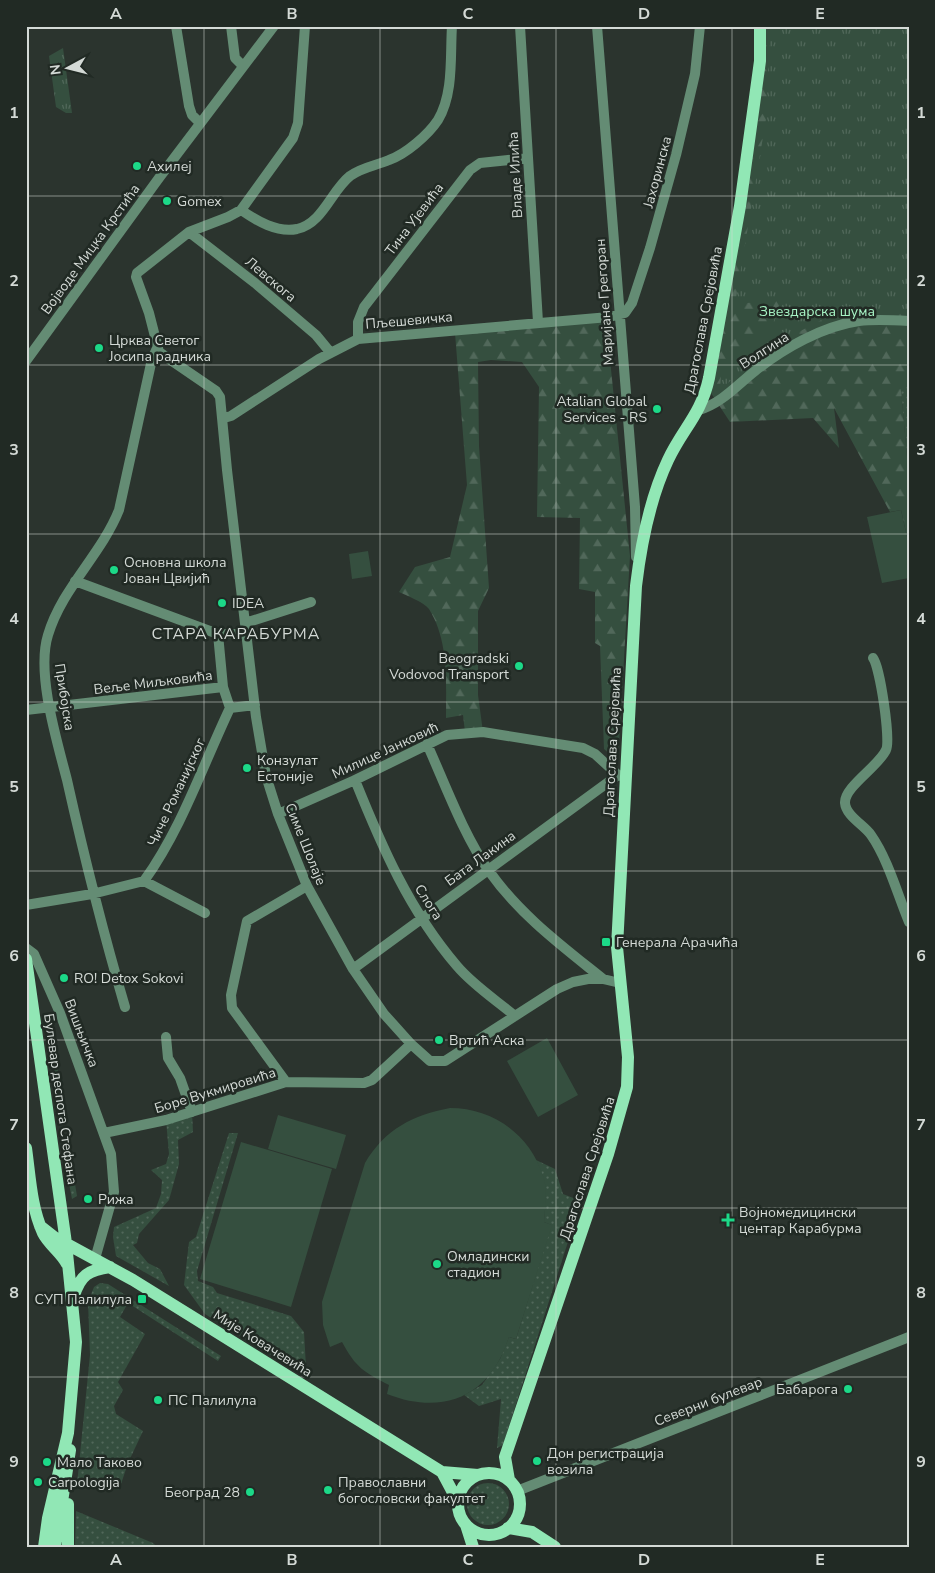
<svg xmlns="http://www.w3.org/2000/svg" width="935" height="1573" viewBox="0 0 935 1573" font-family="'Nunito Sans',sans-serif">
	<defs>
		<pattern id="grass-dots" width="8" height="8" patternUnits="userSpaceOnUse" patternTransform="scale(1.25)"><rect width="8" height="8" fill="#354f3f"/><path d="M2 2h.1M6 6h.1" fill="none" stroke="#51685a" stroke-width="1.8" stroke-linecap="round"/></pattern>
		<pattern id="forest-firs" width="22" height="20" patternUnits="userSpaceOnUse" patternTransform="scale(1.25)"><rect width="22" height="20" fill="#354f3f"/><path d="M5 1l3.5 6h-7zM16 11l3.5 6h-7z" fill="#51685a"/></pattern>
		<pattern id="park-tufts" width="24" height="20" patternUnits="userSpaceOnUse" patternTransform="scale(1.25)"><rect width="24" height="20" fill="#354f3f"/><path d="M3 7l-1-3M5 7V3M7 7l1-3M15 17l-1-3M17 17v-4M19 17l1-3" fill="none" stroke="#51685a"/></pattern>
	</defs>
	<rect width="100%" height="100%" fill="#2b342e"/>
	<path fill="url(#grass-dots)" d="M901,387H909V480L901,390Z
		M51,1033L67,1120L66,1122L61,1121L49,1034Z
		M192,1112L193,1132L178,1140L179,1164L169,1200L139,1234L137,1243L133,1245L148,1263L160,1269L169,1286L116,1256L113,1237L114,1227L156,1208L161,1194L162,1180L151,1170L166,1164L169,1154L166,1120Z
		M229,1133H238L197,1271L198,1281L213,1287L217,1293L291,1316L304,1332L306,1367L292,1359L284,1363L205,1314L184,1285L189,1242L196,1237Z
		M70,1154L77,1196L72,1199L64,1158L65,1155Z
		M536,1160L555,1169L563,1194L581,1201L503,1445L497,1448L501,1399L479,1406L464,1395L482,1385L500,1359L509,1337L516,1339L551,1225L544,1222C545,1198 546,1181 536,1160Z
		M100,1283L108,1284L221,1356L218,1361L128,1303L120,1317L145,1334L118,1382L123,1390L114,1406L116,1414L143,1431L128,1463L119,1490L77,1484L90,1355L88,1302L94,1287Z
		M467 1504a21 21 0 1 1 42 0a21 21 0 1 1-42 0Z
		M76,1511L153,1543L157,1547H75Z"/>
	<path fill="url(#forest-firs)" d="M764,26H909V387L901,388L909,480V546L901,510L890,512L834,408L839,448L813,418L730,422L709,390Z
		M606,320L630,556L618,761L604,749L600,646L595,643V592L579,589L580,518L537,517L539,387L522,362L491,360L478,362L479,446L489,588L478,611V695L483,732H465L463,715L446,718C446,682 449,641 429,609C424,602 407,596 399,592L415,567L450,557L467,485L455,333Z"/>
	<path fill="url(#park-tufts)" d="M770,26H909V307L907,310L837,312L785,339L720,389L721,375L771,329L781,300L735,304L766,119Z
		M63,48L72,113H66L56,107L49,56Z"/>
	<path fill="#354f3f" d="M901,510L909,546V578L882,583L867,517Z
		M368,551L372,576L352,579L349,554Z
		M547,1038L578,1095L538,1117L507,1061Z
		M450,1108C492,1108 530,1134 543,1176C548,1190 545,1207 544,1222L552,1225L516,1339L509,1337C490,1397 443,1416 387,1394L389,1385C364,1372 356,1368 342,1342L330,1347L323,1325L322,1302L365,1163C385,1129 413,1115 450,1108Z
		M278,1115L346,1135L336,1169L268,1149Z
		M241,1142L332,1169L291,1307L200,1279Z"/>
	<g fill="none" stroke-linecap="round" stroke-linejoin="round">
		<path stroke="#648c74" stroke-width="10" d="M176,26L189,106L192,115L200,123
			M231,26L235,58L243,66
			M305,26L298,123L293,138L241,210L228,217L189,232L137,273L136,277L149,313L159,352L216,391L220,397L227,470L256,717L266,776L278,814L307,886L353,969L384,1014L411,1044L430,1061H445L557,989L573,982L588,979H603L620,983
			M520,26L538,322
			M597,26L635,507L636,557
			M241,210C257,221 277,233 297,229C323,223 331,191 350,176C362,167 375,166 389,160C406,154 428,135 438,120C454,93 450,56 452,26
			M189,232L255,283L316,335L330,352
			M358,339V322L364,307L470,170L480,163L528,158
			M26,361L159,178L274,26
			M699,410C722,403 737,385 755,371C784,348 823,326 859,321C875,319 892,320 909,321
			M224,418L231,416L319,359L358,339L609,317L625,313L632,303L650,248L676,155L695,74L700,26
			M75,581L218,634H246
			M245,623L311,602
			M218,634L223,687L230,708
			M873,658C880,667 891,741 886,750C879,766 844,787 845,803C846,816 864,825 871,835C888,859 898,896 909,922
			M26,710L223,687
			M427,744C445,784 464,836 489,871C520,915 562,946 603,979
			M355,780C382,847 409,910 457,966C473,985 496,1000 515,1016
			M278,814L355,780L447,735L483,732L583,748L595,754L618,775
			M144,881L205,913
			M26,905L92,894L144,881C182,828 202,767 230,708L255,705
			M26,948L34,954L60,1013L111,1154L114,1192L95,1259
			M353,969L618,775L624,776
			M125,1007C103,932 84,856 67,780C57,741 36,673 48,635C62,588 101,555 119,510L152,359L157,348
			M166,1037L168,1058L180,1078L192,1112
			M286,1082L232,1008L231,995L247,921L307,886
			M104,1133L166,1120L286,1082L364,1083L372,1080L411,1044
			M517,1491L909,1337"/>
		<path stroke="#91e7b5" stroke-width="12" d="M26,959L66,1243L76,1342L68,1433L48,1518L44,1547
			M26,1148C30,1176 31,1207 43,1233C49,1245 61,1252 67,1264
			M40,1226L54,1237L133,1280L442,1472L478,1475
			M74,1296C80,1275 89,1270 110,1267
			M442,1472L458,1502
			M458 1504a31 31 0 1 1 62 0a31 31 0 1 1-62 0Z
			M509,1480L505,1457L608,1154L627,1087L628,1057L617,947L636,586C641,544 650,498 668,460C683,428 701,415 709,378L740,206L760,61V26
			M68,1504V1547
			M466,1525L473,1547
			M508,1528L532,1532L555,1547
			M55,1547L70,1450"/>
	</g>
	<path fill="none" stroke="#d4dad6" stroke-width="1" stroke-opacity="0.55" d="M204,26V1547M380,26V1547M556,26V1547M732,26V1547M26,196H909M26,365H909M26,534H909M26,702H909M26,871H909M26,1040H909M26,1208H909M26,1377H909"/>
	<g fill="#1cd988" stroke="#212a24" stroke-width="2">
		<circle cx="137" cy="166" r="5"/>
		<circle cx="167" cy="201" r="5"/>
		<circle cx="99" cy="348" r="5"/>
		<circle cx="657" cy="409" r="5"/>
		<circle cx="114" cy="570" r="5"/>
		<circle cx="222" cy="603" r="5"/>
		<circle cx="519" cy="666" r="5"/>
		<circle cx="247" cy="768" r="5"/>
		<rect x="601" y="937" width="10" height="10" rx="2.5"/>
		<circle cx="64" cy="978" r="5"/>
		<circle cx="439" cy="1040" r="5"/>
		<circle cx="88" cy="1199" r="5"/>
		<path d="M725.5 1212.5h5v5h5v5h-5v5h-5v-5h-5v-5h5z"/>
		<circle cx="437" cy="1264" r="5"/>
		<rect x="137" y="1294" width="10" height="10" rx="2.5"/>
		<circle cx="848" cy="1389" r="5"/>
		<circle cx="158" cy="1400" r="5"/>
		<circle cx="537" cy="1461" r="5"/>
		<circle cx="47" cy="1462" r="5"/>
		<circle cx="38" cy="1482" r="5"/>
		<circle cx="328" cy="1490" r="5"/>
		<circle cx="250" cy="1492" r="5"/>
	</g>
	<g text-anchor="middle" stroke-width="5" stroke-linejoin="round" paint-order="stroke">
		<g font-size="14" fill="#d4dad6" stroke="#212a24" text-anchor="start">
			<text x="147" y="171">Ахилеј</text>
			<text x="177" y="206">Gomex</text>
			<text x="109" y="345">Црква Светог<tspan x="109" dy="16">Јосипа радника</tspan></text>
			<text x="647" y="406" text-anchor="end">Atalian Global<tspan x="647" dy="16">Services - RS</tspan></text>
			<text x="124" y="567">Основна школа<tspan x="124" dy="16">Јован Цвијић</tspan></text>
			<text x="232" y="608">IDEA</text>
			<text x="509" y="663" text-anchor="end">Beogradski<tspan x="509" dy="16">Vodovod Transport</tspan></text>
			<text x="257" y="765">Конзулат<tspan x="257" dy="16">Естоније</tspan></text>
			<text x="616" y="947">Генерала Арачића</text>
			<text x="74" y="983">RO! Detox Sokovi</text>
			<text x="449" y="1045">Вртић Аска</text>
			<text x="98" y="1204">Рижа</text>
			<text x="739" y="1217">Војномедицински<tspan x="739" dy="16">центар Карабурма</tspan></text>
			<text x="447" y="1261">Омладински<tspan x="447" dy="16">стадион</tspan></text>
			<text x="132" y="1304" text-anchor="end">СУП Палилула</text>
			<text x="838" y="1394" text-anchor="end">Бабарога</text>
			<text x="168" y="1405">ПС Палилула</text>
			<text x="547" y="1458">Дон регистрација<tspan x="547" dy="16">возила</tspan></text>
			<text x="57" y="1467">Мало Таково</text>
			<text x="48" y="1487">Carpologija</text>
			<text x="338" y="1487">Православни<tspan x="338" dy="16">богословски факултет</tspan></text>
			<text x="240" y="1497" text-anchor="end">Београд 28</text>
		</g>
		<g font-size="14" fill="#d4dad6" stroke="#212a24">
			<text transform="translate(657 172) rotate(-75)" y="5">Јахоринска</text>
			<text transform="translate(515 175) rotate(-93)" y="5">Владе Илића</text>
			<text transform="translate(414 219) rotate(-53)" y="5">Тина Ујевића</text>
			<text transform="translate(90 249) rotate(-54)" y="5">Војводе Мицка Крстића</text>
			<text transform="translate(271 279) rotate(40)" y="5">Левскога</text>
			<text transform="translate(604 302) rotate(-94)" y="5">Маријане Грегоран</text>
			<text transform="translate(409 320) rotate(-5)" y="5">Пљешевичка</text>
			<text transform="translate(703 320) rotate(-79)" y="5">Драгослава Срејовића</text>
			<text transform="translate(764 350) rotate(-33)" y="5">Волгина</text>
			<text transform="translate(153 682) rotate(-7)" y="5">Веље Миљковића</text>
			<text transform="translate(65 697) rotate(81)" y="5">Прибојска</text>
			<text transform="translate(612 742) rotate(-87)" y="5">Драгослава Срејовића</text>
			<text transform="translate(385 750) rotate(-25)" y="5">Милице Јанковић</text>
			<text transform="translate(176 792) rotate(-65)" y="5">Чиче Романијског</text>
			<text transform="translate(306 844) rotate(68)" y="5">Симе Шолаје</text>
			<text transform="translate(480 858) rotate(-36)" y="5">Бата Лакина</text>
			<text transform="translate(429 902) rotate(57)" y="5">Слога</text>
			<text transform="translate(82 1033) rotate(69)" y="5">Вишњичка</text>
			<text transform="translate(215 1090) rotate(-17)" y="5">Боре Вукмировића</text>
			<text transform="translate(61 1099) rotate(82)" y="5">Булевар деспота Стефана</text>
			<text transform="translate(587 1168) rotate(-72)" y="5">Драгослава Срејовића</text>
			<text transform="translate(263 1343) rotate(32)" y="5">Мије Ковачевића</text>
			<text transform="translate(708 1401) rotate(-21)" y="5">Северни булевар</text>
		</g>
		<g font-size="14" fill="#a7f4c5" stroke="#212a24">
			<text x="817" y="316">Звездарска шума</text>
		</g>
		<g font-size="16" letter-spacing="1" fill="#d4dad6" stroke="#212a24">
			<text x="236" y="639">СТАРА КАРАБУРМА</text>
		</g>
	</g>
	<rect width="935" height="1573" fill="none" stroke="#212a24" stroke-width="55"/>
	<g transform="translate(68 68) rotate(263)" stroke="#212a24" stroke-width="4" paint-order="stroke">
	<path d="M0-4L9 19L0 12L-9 19Z" fill="#d4dad6"/>
	<text y="-8" font-size="14" font-weight="bold" text-anchor="middle" fill="#d4dad6">N</text>
	</g>
	<rect x="28" y="28" width="880" height="1518" fill="none" stroke="#d4dad6" stroke-width="2"/>
	<g font-size="16" text-anchor="middle" font-weight="bold" fill="#d4dad6">
		<text x="116" y="19">A</text>
		<text x="292" y="19">B</text>
		<text x="468" y="19">C</text>
		<text x="644" y="19">D</text>
		<text x="820" y="19">E</text>
		<text x="14" y="118">1</text>
		<text x="921" y="118">1</text>
		<text x="14" y="286">2</text>
		<text x="921" y="286">2</text>
		<text x="14" y="455">3</text>
		<text x="921" y="455">3</text>
		<text x="14" y="624">4</text>
		<text x="921" y="624">4</text>
		<text x="14" y="792">5</text>
		<text x="921" y="792">5</text>
		<text x="14" y="961">6</text>
		<text x="921" y="961">6</text>
		<text x="14" y="1130">7</text>
		<text x="921" y="1130">7</text>
		<text x="14" y="1298">8</text>
		<text x="921" y="1298">8</text>
		<text x="14" y="1467">9</text>
		<text x="921" y="1467">9</text>
		<text x="116" y="1565">A</text>
		<text x="292" y="1565">B</text>
		<text x="468" y="1565">C</text>
		<text x="644" y="1565">D</text>
		<text x="820" y="1565">E</text>
	</g>
</svg>
